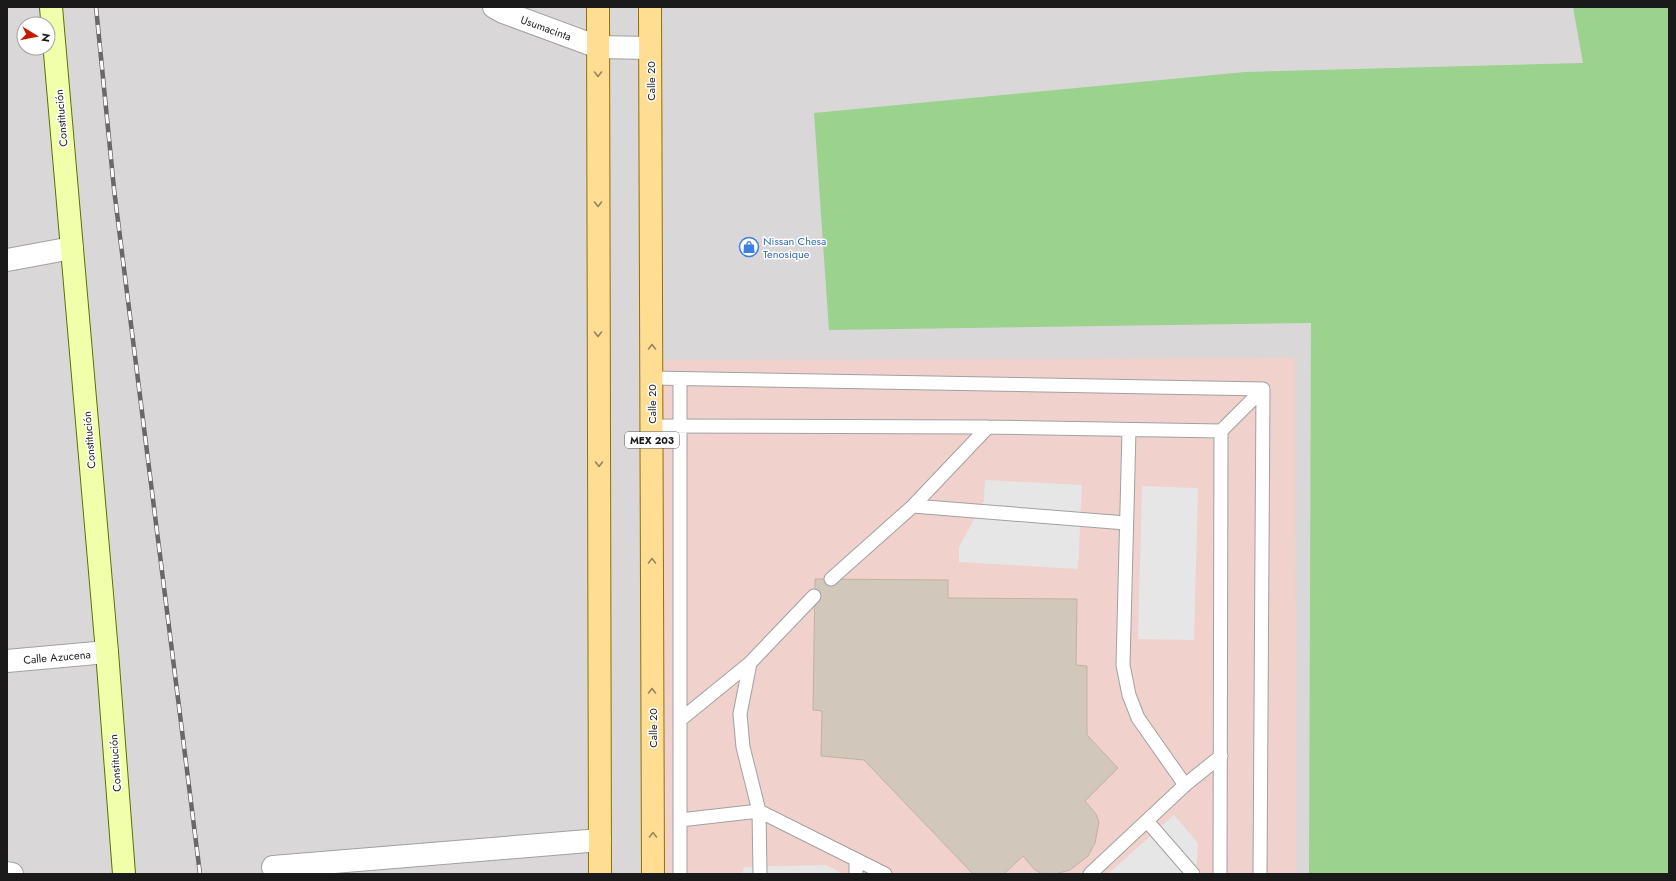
<svg xmlns="http://www.w3.org/2000/svg" width="1676" height="881" viewBox="0 0 1676 881" font-family="Jost,sans-serif">
	<rect width="100%" height="100%" fill="#eeeade"/>
	<path fill="#d9d7d7" fill-rule="evenodd" d="M7,7H1669V874H7ZM24,24H48V48H24Z"/>
	<path fill="#f1d1cb" d="M1295,358L1296,874H657L658,360Z"/>
	<path fill="#9ad28e" d="M1573,7H1669V874H1309L1311,323L829,330L814,113L1245,72L1583,63Z"/>
	<path fill="#e6e6e6" d="M985,480L1082,485L1078,569L959,562V547L984,501Z
		M1142,486L1198,488L1194,640L1138,639Z
		M1174,815L1198,843L1196,874H1108Z
		M826,865L843,874H742L744,867Z"/>
	<path fill="#d1c7bb" stroke="#c1b29f" d="M815,579L948,580V598L1077,599L1076,665L1087,666V735L1118,768L1085,801L1096,814L1099,822L1095,843L1088,856L1070,870L1055,874H1042L1034,869L1023,856L1004,874H973L864,760L821,756L822,711L813,710Z"/>
	<g fill="none" stroke-linecap="round" stroke-linejoin="round">
		<defs>
			<path id="lane" d="M652,378L1263,389L1260,874
				M652,426L988,427L1221,431L1263,389
				M1129,430L1123,665L1129,695L1138,718L1185,785
				M913,506L1126,523
				M831,579L913,506L988,427
				M814,596L750,663L740,714L743,747L759,811L885,874
				M680,720L750,663
				M680,820L759,811L760,874
				M1147,821L1193,874
				M856,860V874
				M680,874V379
				M1090,874L1185,785L1221,756
				M1220,874L1221,431"/>
			<path id="street" d="M494,7L503,12L598,47L650,48
				M7,260L72,248
				M7,661L107,652
				M273,867L600,840
				M7,873L12,874"/>
			<path id="secondary" d="M51,7L107,652L124,874"/>
			<path id="primary" d="M598,7L600,874
				M650,7L653,874"/>
		</defs>
		<use href="#lane" stroke="#a1a1a1" stroke-width="15"/>
		<use href="#street" stroke="#a1a1a1" stroke-width="24"/>
		<use href="#secondary" stroke="#597300" stroke-width="24"/>
		<use href="#primary" stroke="#917200" stroke-width="24"/>
		<use href="#lane" stroke="#fff" stroke-width="13"/>
		<use href="#street" stroke="#fff" stroke-width="22"/>
		<use href="#secondary" stroke="#f1ffab" stroke-width="22"/>
		<use href="#primary" stroke="#ffdd92" stroke-width="22"/>
		<defs>
			<path id="rail" d="M96,7L114,189L200,874"/>
		</defs>
		<use href="#rail" stroke="#686868" stroke-width="4.5"/>
		<use href="#rail" stroke="#fff" stroke-width="3" stroke-dasharray="9" stroke-linecap="butt"/>
	</g>
	<defs><path id="oneway-chevron" d="M-2-3.5L2.5 0L-2 3.5" fill="none" stroke-width="1.6" stroke-linecap="round" stroke-linejoin="round"/></defs>
	<g stroke="#98855c">
		<use href="#oneway-chevron" transform="translate(598 74) rotate(90)"/>
		<use href="#oneway-chevron" transform="translate(598 204) rotate(90)"/>
		<use href="#oneway-chevron" transform="translate(598 334) rotate(90)"/>
		<use href="#oneway-chevron" transform="translate(652 347) rotate(-90)"/>
		<use href="#oneway-chevron" transform="translate(599 464) rotate(90)"/>
		<use href="#oneway-chevron" transform="translate(652 561) rotate(-90)"/>
		<use href="#oneway-chevron" transform="translate(652 691) rotate(-90)"/>
		<use href="#oneway-chevron" transform="translate(653 835) rotate(-90)"/>
	</g>
	<defs>
		<symbol id="shop-ring" viewBox="-11 -11 22 22"><circle r="9.5" fill="#fff" stroke="#3f7fe0" stroke-width="1.5"/><path d="M-5-2.5h2.3a2.7 3.5 0 0 1 5.4 0H5L5.5 6h-11ZM-1.5-2.5h3a1.5 2.3 0 0 0-3 0Z" fill="#3f7fe0"/></symbol>
	</defs>
	<g fill-rule="evenodd">
		<use href="#shop-ring" x="738" y="236" width="22" height="22"/>
	</g>
	<g text-anchor="middle" stroke-width="3" stroke-linejoin="round" paint-order="stroke">
		<rect fill="#fff" stroke="#5f5f5f" stroke-width="1" x="625" y="432" width="54" height="16" rx="3"/>
		<g font-size="10" font-weight="bold" fill="#1a1a1a">
			<text x="652" y="444">MEX 203</text>
		</g>
		<g font-size="11" fill="#1a1a1a" stroke="#fff">
			<text transform="translate(546 28) rotate(20)" y="4">Usumacinta</text>
			<text transform="translate(651 81) rotate(-90)" y="4">Calle 20</text>
			<text transform="translate(61 118) rotate(-95)" y="4">Constitución</text>
			<text transform="translate(652 404) rotate(-90)" y="4">Calle 20</text>
			<text transform="translate(89 440) rotate(-95)" y="4">Constitución</text>
			<text transform="translate(57 657) rotate(-5)" y="4">Calle Azucena</text>
			<text transform="translate(653 728) rotate(-90)" y="4">Calle 20</text>
			<text transform="translate(115 763) rotate(-94)" y="4">Constitución</text>
		</g>
		<g font-size="11" fill="#366cbe" stroke="#fff" text-anchor="start">
			<text x="763" y="245">Nissan Chesa<tspan x="763" dy="13">Tenosique</tspan></text>
		</g>
	</g>
	<rect width="1676" height="881" fill="none" stroke="#1a1a1a" stroke-width="16"/>
	<g transform="translate(36 36) rotate(100)"><circle r="19" fill="#ffffff" stroke="#a3a3a3"/>
	<path d="M0-3L7 15L0 10L-7 15Z" fill="#c51800"/>
	<text y="-6" font-size="11" font-weight="bold" text-anchor="middle" fill="#1a1a1a">N</text>
	</g>
</svg>
